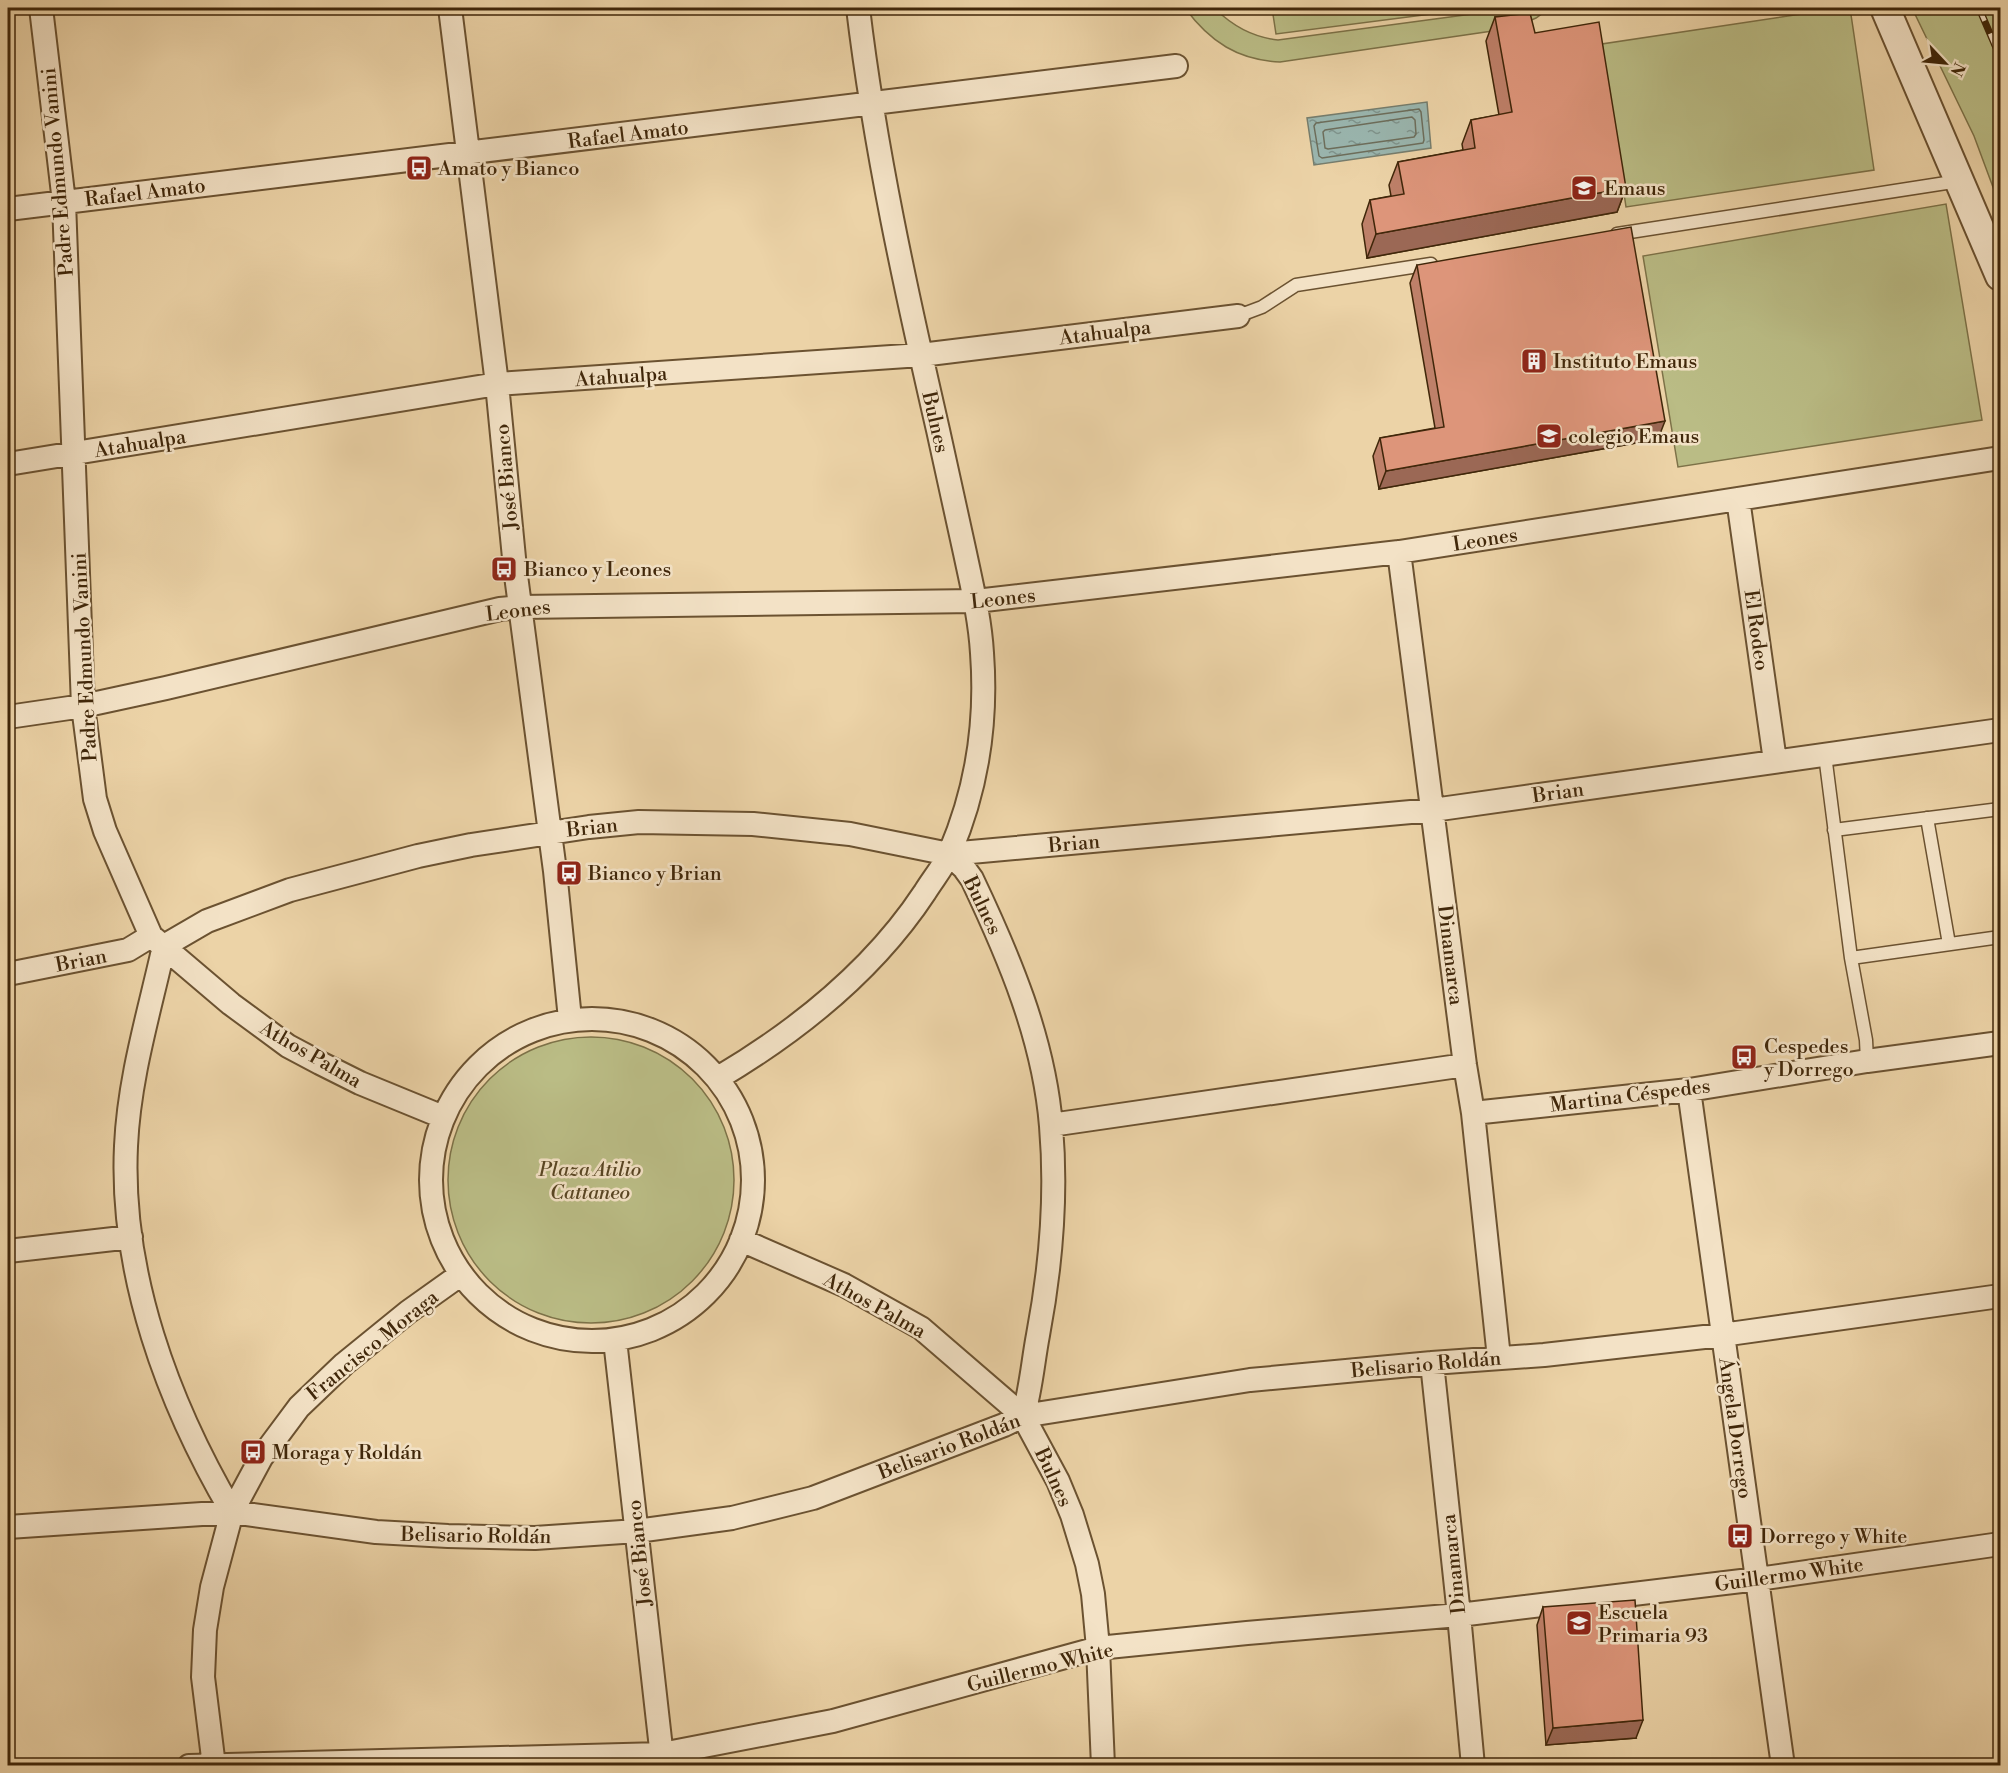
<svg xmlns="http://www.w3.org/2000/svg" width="2008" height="1773" viewBox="0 0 2008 1773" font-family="'Libre Bodoni',serif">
	<defs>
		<pattern id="water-ripples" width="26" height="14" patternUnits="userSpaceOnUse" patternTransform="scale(1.5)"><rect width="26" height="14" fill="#9ab6af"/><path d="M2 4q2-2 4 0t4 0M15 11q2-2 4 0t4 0" fill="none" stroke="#7f948d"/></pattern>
	</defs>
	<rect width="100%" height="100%" fill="#ecd3a7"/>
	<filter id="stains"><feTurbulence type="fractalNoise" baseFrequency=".00333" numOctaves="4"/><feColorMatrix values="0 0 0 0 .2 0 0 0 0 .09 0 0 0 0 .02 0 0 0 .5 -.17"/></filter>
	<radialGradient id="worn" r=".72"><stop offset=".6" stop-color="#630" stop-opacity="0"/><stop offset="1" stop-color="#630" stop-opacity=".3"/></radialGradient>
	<path fill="#babc85" stroke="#7d7248" stroke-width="1.5" d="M1185,8H1214C1233,26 1252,37 1278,40L1517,8H1550L1536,18L1513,28L1280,62C1238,60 1210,42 1185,8Z
		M1272,8H1478L1276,34Z
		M1841,8H1850L1874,170L1626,207L1602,44Z
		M1912,8H2000V206L1974,136Z
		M1946,204L1982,420L1678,467L1643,256Z
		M448 1180a143 143 0 1 1 286 0a143 143 0 1 1-286 0Z"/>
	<path fill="url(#water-ripples)" stroke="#767d6d" stroke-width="1.5" d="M1427,102L1431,148L1314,165L1307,118Z"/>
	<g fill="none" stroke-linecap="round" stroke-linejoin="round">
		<path stroke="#6d6e5c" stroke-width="1.5" d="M1419,109L1421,112L1424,140L1423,143L1322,158L1319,156L1314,126L1316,123Z
			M1412,117L1415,120L1416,134L1414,137L1328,149L1325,148L1323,132L1325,130Z"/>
		<defs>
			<path id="service" d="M1617,234L1959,181
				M1238,316L1262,307L1296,285L1431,264
				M1825,755L1851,958L1866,1040L1867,1061
				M1927,818L1949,944
				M1834,830L2000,809
				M1851,958L2000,937"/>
			<path id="minor" d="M41,8L64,202L83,706L95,799L105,831L151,936L231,1004L288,1046L320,1063L360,1083L443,1117
				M450,8L497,384L515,568L555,871L570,1019
				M8,209L1176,66
				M8,464L497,384L921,355L1238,316
				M1738,499L1775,761
				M1399,552L1465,1065L1473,1113L1499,1358
				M8,717L83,706L166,688L500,609L520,607L976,601L1399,552L2000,458
				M949,854L964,868L972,879C1009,957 1044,1039 1051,1126C1057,1196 1051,1266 1038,1335C1033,1361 1031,1390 1023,1416
				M164,946L207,921L290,890L418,856L471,845L589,827L639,822L753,824L850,834L949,854L1433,810L2000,730
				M164,946C149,1013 129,1078 126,1146C120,1274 168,1403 232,1512
				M8,974L128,950L151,936
				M431 1180a161 161 0 1 1 322 0a161 161 0 1 1-322 0Z
				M718,1078C799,1030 873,971 925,892C933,879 944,866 950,852C977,789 987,720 982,653C980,619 972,586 965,553C956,512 947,471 938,430C906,291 875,150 858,8
				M1689,1090L1783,1766
				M1473,1113L1689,1090L1867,1061L2000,1043
				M1051,1125L1465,1065
				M741,1240L844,1285L921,1328L1023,1416L1058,1481L1072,1515L1087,1564L1093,1594L1098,1648L1103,1766
				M8,1251L131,1237
				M615,1340L663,1766
				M1432,1363L1459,1615L1473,1766
				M8,1527L232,1512L376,1532L448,1536L535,1538L637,1531L732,1518L813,1498L1004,1425L1023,1416L1250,1380L1432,1363L1544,1355L1722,1335L2000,1296
				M189,1766L662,1754L833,1721L1098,1648L1247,1633L1459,1615L1758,1579L2000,1544
				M214,1766L203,1677L205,1630L212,1587L232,1512L261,1458L299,1407L344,1364L408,1312L460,1275"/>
			<path id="tertiary" d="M1885,8L2000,276"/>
		</defs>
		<use href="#service" stroke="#6b5231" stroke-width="15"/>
		<use href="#minor" stroke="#6b5231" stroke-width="26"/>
		<use href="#tertiary" stroke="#6b5231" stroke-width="32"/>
		<use href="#service" stroke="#f3e2c6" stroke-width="12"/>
		<use href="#minor" stroke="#f3e2c6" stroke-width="22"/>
		<use href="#tertiary" stroke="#f3e2c6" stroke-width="28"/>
		<defs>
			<path id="rail" d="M1979,8L2000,57"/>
		</defs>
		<use href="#rail" stroke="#40270a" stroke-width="7"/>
		<use href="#rail" stroke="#f3e2c6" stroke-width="4.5" stroke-dasharray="14" stroke-linecap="butt"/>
	</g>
	<path fill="#be8069" stroke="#40270a" stroke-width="1.5" d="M1495,17L1535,33L1626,188L1617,212L1367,258L1362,224L1370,200L1391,196L1389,185L1398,162L1463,150L1462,144L1471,120L1499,115L1486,41Z
		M1417,265L1658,439L1379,489L1373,456L1380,438L1435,428L1410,283Z
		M1543,1607L1636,1738L1546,1745L1537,1625Z"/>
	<path fill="#9b6855" stroke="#40270a" stroke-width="1.5" d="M1626,188L1617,212L1367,258L1376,234Z
		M1665,421L1658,439L1379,489L1386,471Z
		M1643,1720L1636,1738L1546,1745L1553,1728Z"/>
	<path fill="#dd957a" stroke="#40270a" stroke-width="1.5" d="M1530,13L1535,33L1599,22L1626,188L1376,234L1370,200L1404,194L1398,162L1475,148L1471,120L1512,112L1495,17Z
		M1631,227L1665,421L1386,471L1380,438L1444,427L1417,265Z
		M1635,1600L1643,1720L1553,1728L1543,1607Z"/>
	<defs>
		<symbol id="bus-square" viewBox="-11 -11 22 22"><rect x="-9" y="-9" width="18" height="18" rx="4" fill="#8f2418" stroke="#f3e2c6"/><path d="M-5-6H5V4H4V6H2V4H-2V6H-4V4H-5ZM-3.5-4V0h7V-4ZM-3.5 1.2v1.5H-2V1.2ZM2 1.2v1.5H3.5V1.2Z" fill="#fff"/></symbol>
		<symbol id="school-square" viewBox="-11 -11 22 22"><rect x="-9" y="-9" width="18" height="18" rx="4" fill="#8f2418" stroke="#f3e2c6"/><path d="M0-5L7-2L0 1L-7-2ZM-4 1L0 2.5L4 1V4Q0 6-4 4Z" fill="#fff"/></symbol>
		<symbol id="building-square" viewBox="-11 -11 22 22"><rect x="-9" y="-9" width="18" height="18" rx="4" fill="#8f2418" stroke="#f3e2c6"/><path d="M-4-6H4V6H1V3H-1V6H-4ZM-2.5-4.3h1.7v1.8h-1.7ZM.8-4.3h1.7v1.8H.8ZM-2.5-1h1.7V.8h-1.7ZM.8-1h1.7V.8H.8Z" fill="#fff"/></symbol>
	</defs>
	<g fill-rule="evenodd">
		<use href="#bus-square" x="404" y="153" width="30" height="30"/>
		<use href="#school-square" x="1569" y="173" width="30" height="30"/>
		<use href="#building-square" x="1519" y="346" width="30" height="30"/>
		<use href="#school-square" x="1534" y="421" width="30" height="30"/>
		<use href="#bus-square" x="489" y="554" width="30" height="30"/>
		<use href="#bus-square" x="554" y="858" width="30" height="30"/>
		<use href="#bus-square" x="1729" y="1042" width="30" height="30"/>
		<use href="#bus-square" x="238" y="1437" width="30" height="30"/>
		<use href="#bus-square" x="1725" y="1521" width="30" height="30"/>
		<use href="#school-square" x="1564" y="1608" width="30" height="30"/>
	</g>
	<g text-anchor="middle" stroke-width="5" stroke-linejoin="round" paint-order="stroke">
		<g font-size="20" fill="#40270a" stroke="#f3e2c6">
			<text transform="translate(628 134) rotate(-7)" y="7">Rafael Amato</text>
			<text transform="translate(57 172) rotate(-95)" y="7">Padre Edmundo Vanini</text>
			<text transform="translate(145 192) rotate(-7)" y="7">Rafael Amato</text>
			<text transform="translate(1105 332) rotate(-7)" y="7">Atahualpa</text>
			<text transform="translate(621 376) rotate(-4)" y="7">Atahualpa</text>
			<text transform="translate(936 422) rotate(77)" y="7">Bulnes</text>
			<text transform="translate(140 443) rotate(-9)" y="7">Atahualpa</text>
			<text transform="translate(506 477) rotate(-95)" y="7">José Bianco</text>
			<text transform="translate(1485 539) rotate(-9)" y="7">Leones</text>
			<text transform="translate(1003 598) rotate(-6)" y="7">Leones</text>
			<text transform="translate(518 610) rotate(-7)" y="7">Leones</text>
			<text transform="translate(1757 630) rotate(82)" y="7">El Rodeo</text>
			<text transform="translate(84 657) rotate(-93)" y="7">Padre Edmundo Vanini</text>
			<text transform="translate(1558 792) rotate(-8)" y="7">Brian</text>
			<text transform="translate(592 827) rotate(-6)" y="7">Brian</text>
			<text transform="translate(1074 843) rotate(-5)" y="7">Brian</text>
			<text transform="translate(983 905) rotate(64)" y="7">Bulnes</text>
			<text transform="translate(1451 955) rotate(83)" y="7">Dinamarca</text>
			<text transform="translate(81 960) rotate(-11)" y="7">Brian</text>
			<text transform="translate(311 1054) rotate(30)" y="7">Athos Palma</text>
			<text transform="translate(1630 1095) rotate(-7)" y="7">Martina Céspedes</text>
			<text transform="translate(875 1305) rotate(29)" y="7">Athos Palma</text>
			<text transform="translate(372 1345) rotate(-39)" y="7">Francisco Moraga</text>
			<text transform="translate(1426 1364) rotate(-5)" y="7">Belisario Roldán</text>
			<text transform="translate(1736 1428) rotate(82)" y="7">Ángela Dorrego</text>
			<text transform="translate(949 1446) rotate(-21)" y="7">Belisario Roldán</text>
			<text transform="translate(1054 1477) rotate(65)" y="7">Bulnes</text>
			<text transform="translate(476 1535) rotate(1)" y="7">Belisario Roldán</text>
			<text transform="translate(639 1553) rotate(-96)" y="7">José Bianco</text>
			<text transform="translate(1453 1564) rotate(-96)" y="7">Dinamarca</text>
			<text transform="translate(1789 1574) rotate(-8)" y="7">Guillermo White</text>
			<text transform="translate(1040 1667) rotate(-14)" y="7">Guillermo White</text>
		</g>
		<g font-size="20" fill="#40270a" stroke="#f3e2c6" text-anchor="start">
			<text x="438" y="175">Amato y Bianco</text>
			<text x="1604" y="195">Emaus</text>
			<text x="1553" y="368">Instituto Emaus</text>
			<text x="1568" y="443">colegio Emaus</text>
			<text x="524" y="576">Bianco y Leones</text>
			<text x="588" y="880">Bianco y Brian</text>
			<text x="1764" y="1053">Cespedes<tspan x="1764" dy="23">y Dorrego</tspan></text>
			<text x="272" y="1459">Moraga y Roldán</text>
			<text x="1760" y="1543">Dorrego y White</text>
			<text x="1598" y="1619">Escuela<tspan x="1598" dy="23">Primaria 93</tspan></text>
		</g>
		<g font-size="20" font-style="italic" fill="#584523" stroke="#f3e2c6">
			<text x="590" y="1176">Plaza Atilio<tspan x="590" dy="23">Cattaneo</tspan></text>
		</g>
	</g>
	<rect width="2008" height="1773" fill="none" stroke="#ecd3a7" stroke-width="30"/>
	<rect x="9" y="9" width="1990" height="1755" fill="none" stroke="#40270a" stroke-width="3"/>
	<rect x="15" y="15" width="1978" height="1743" fill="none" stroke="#40270a" stroke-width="1.5"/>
	<g transform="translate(1945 63) rotate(116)" stroke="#f3e2c6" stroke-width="4.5" paint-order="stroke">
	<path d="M0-4.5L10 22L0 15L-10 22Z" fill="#40270a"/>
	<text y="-9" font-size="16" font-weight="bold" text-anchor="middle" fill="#40270a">N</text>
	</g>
	<rect width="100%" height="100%" filter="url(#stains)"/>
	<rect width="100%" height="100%" fill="url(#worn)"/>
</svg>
